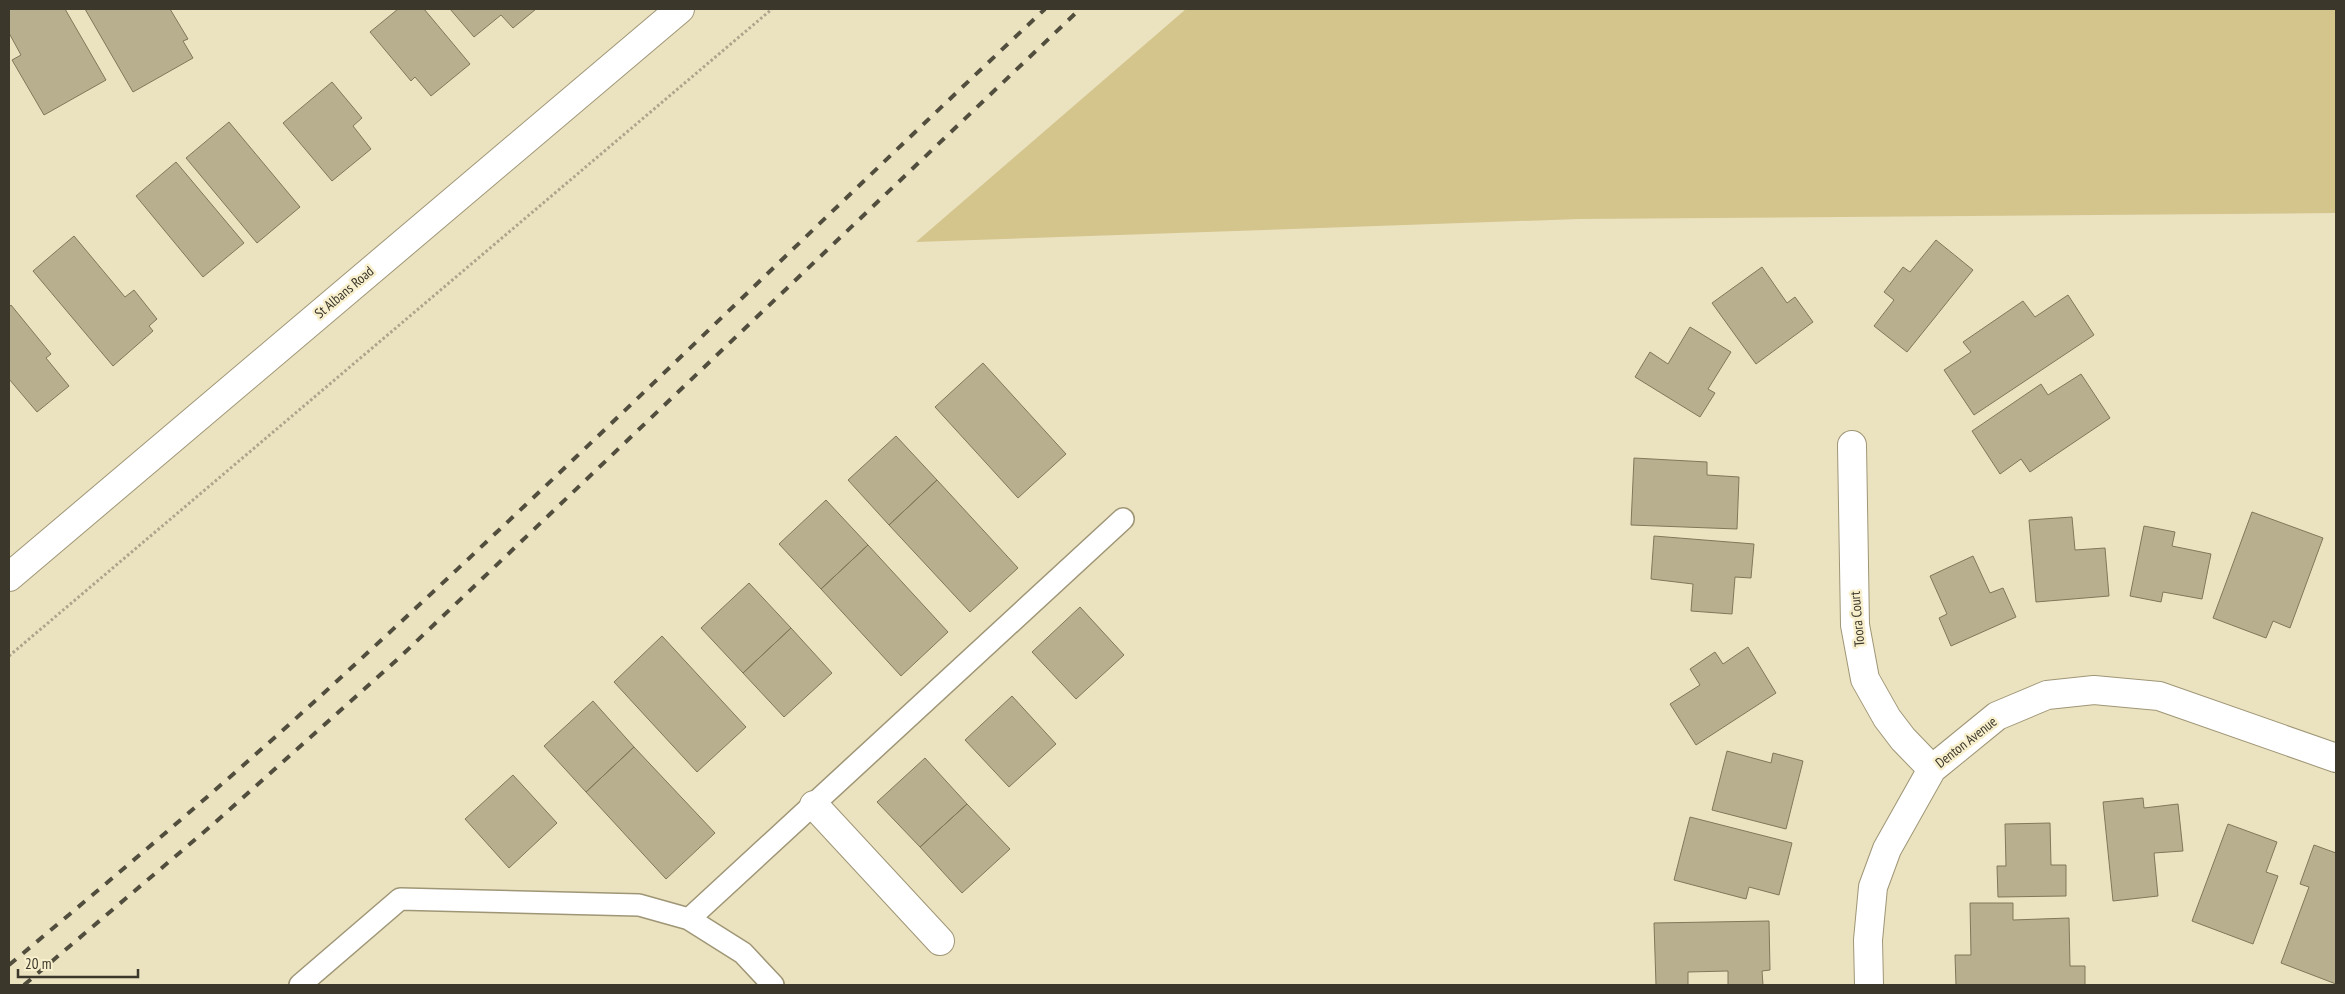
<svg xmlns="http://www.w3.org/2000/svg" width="2345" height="994" viewBox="0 0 2345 994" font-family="'PT Sans Narrow',sans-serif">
	<rect width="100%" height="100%" fill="#ebe2c0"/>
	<path fill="#d4c58d" d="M1186,9H2336V213L1579,219L916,242Z"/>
	<path fill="#b8af8e" stroke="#807859" d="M9,9H65L106,80L44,115L12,60L21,55L9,33Z
		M85,9H170L188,39L183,41L193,58L133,92Z
		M398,9H424L470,64L431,96L415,77L411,81L370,32Z
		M450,9H536L513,28L501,15L474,37Z
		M332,82L362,118L353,126L371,149L332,181L283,123Z
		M229,122L300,207L257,243L186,158Z
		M176,162L244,243L203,277L136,196Z
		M74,236L125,297L134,290L157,319L149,326L153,331L113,366L33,271Z
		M1936,240L1973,270L1907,352L1874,326L1894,300L1884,292L1903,267L1910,272Z
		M1762,267L1787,303L1795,297L1813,322L1756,364L1712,303Z
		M2068,295L2094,335L1974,415L1944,370L1971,352L1963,342L2023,301L2035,317Z
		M11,305L51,354L46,358L69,386L37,412L9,379V307Z
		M1690,327L1731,352L1708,389L1715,393L1700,417L1635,377L1650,352L1668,364Z
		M983,363L1066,454L1018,498L935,407Z
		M2081,374L2110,418L2030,472L2021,459L2000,474L1972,431L2041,384L2048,395Z
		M896,436L937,480L889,525L848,480Z
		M1634,458L1707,462V475L1739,477L1737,529L1631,525Z
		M937,480L1018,568L970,612L889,525Z
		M826,500L868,545L821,589L779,544Z
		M2252,512L2323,538L2290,628L2273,621L2266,638L2213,618Z
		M2072,517L2075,550L2105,548L2109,596L2036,602L2029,520Z
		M2144,526L2175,532L2172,546L2211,554L2202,599L2163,592L2161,602L2130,596Z
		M1654,536L1754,544L1751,578L1735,577L1732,614L1691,611L1693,584L1651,579Z
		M868,545L948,632L901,676L821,589Z
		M1973,556L1990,593L2003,588L2016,617L1951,646L1939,618L1947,614L1930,576Z
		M749,583L791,628L743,673L701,628Z
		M1080,607L1124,655L1076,699L1032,652Z
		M791,628L832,673L784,717L743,673Z
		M662,636L746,727L697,772L614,682Z
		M1748,647L1776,693L1696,745L1670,704L1700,685L1690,669L1715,652L1723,664Z
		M1012,696L1056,744L1009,787L965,740Z
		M593,701L634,747L586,792L544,746Z
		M634,747L715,833L666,879L586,792Z
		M1727,751L1771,763L1773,753L1803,761L1786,829L1712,810Z
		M925,758L967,804L920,847L877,802Z
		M513,775L557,823L509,868L465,819Z
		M2143,798L2144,808L2178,804L2183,851L2154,853L2158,896L2113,901L2103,802Z
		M967,804L1010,849L962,893L920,847Z
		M1690,817L1792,843L1779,895L1749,887L1746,899L1674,880Z
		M2050,823L2051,865H2066V896L1998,897L1997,866H2006L2005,824Z
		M2228,824L2277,842L2266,872L2278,876L2253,944L2192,921Z
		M2314,845L2336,853V984L2281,963L2309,887L2300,884Z
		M1970,903H2013V920L2069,918L2070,966H2085V985H1956L1955,955H1971Z
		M1769,921L1770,970L1762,971L1763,985H1728V971L1688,972V985H1656L1654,923Z"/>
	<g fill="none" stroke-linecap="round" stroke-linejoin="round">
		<defs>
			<path id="service" d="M689,919L743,953L773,985
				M300,985L400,899L639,905L689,919L1123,519"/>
			<path id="minor" d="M1852,445L1855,625L1865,679L1887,718L1903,739L1932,769
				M814,805L940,941
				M1869,985L1868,940L1873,887L1887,849L1932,769L1997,716L2047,695L2094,690L2159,696L2336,758"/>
			<path id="secondary" d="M9,577L680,9"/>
		</defs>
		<use href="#service" stroke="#9f9676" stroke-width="24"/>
		<use href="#minor" stroke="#9f9676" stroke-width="30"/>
		<use href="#secondary" stroke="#9f9676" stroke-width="30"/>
		<path stroke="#ada58b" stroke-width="3" stroke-dasharray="2.5 2.5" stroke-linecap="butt" d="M9,656L772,9"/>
		<use href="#service" stroke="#fff" stroke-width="21"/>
		<use href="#minor" stroke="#fff" stroke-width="28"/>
		<use href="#secondary" stroke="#fff" stroke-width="28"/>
		<path stroke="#524e3e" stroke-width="4" stroke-dasharray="9 9" stroke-linecap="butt" d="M9,965C125,868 240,771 351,668C586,452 813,227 1045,9
			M24,985L211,826L400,657L1080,9"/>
	</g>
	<g text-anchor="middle" stroke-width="5" stroke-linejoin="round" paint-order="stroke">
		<g font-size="14" fill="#3b372a" stroke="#f8efcd">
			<text transform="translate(344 292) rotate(-40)" y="5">St Albans Road</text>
			<text transform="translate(1857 619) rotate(-95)" y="5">Toora Court</text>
			<text transform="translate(1966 742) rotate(-38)" y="5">Denton Avenue</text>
		</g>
	</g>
	<rect width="2345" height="994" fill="none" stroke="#3b372a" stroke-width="20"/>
	<path d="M18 969v8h120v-8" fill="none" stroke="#3b372a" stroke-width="2.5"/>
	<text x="25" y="969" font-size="15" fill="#3b372a" stroke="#f8efcd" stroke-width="4" paint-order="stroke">20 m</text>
</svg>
